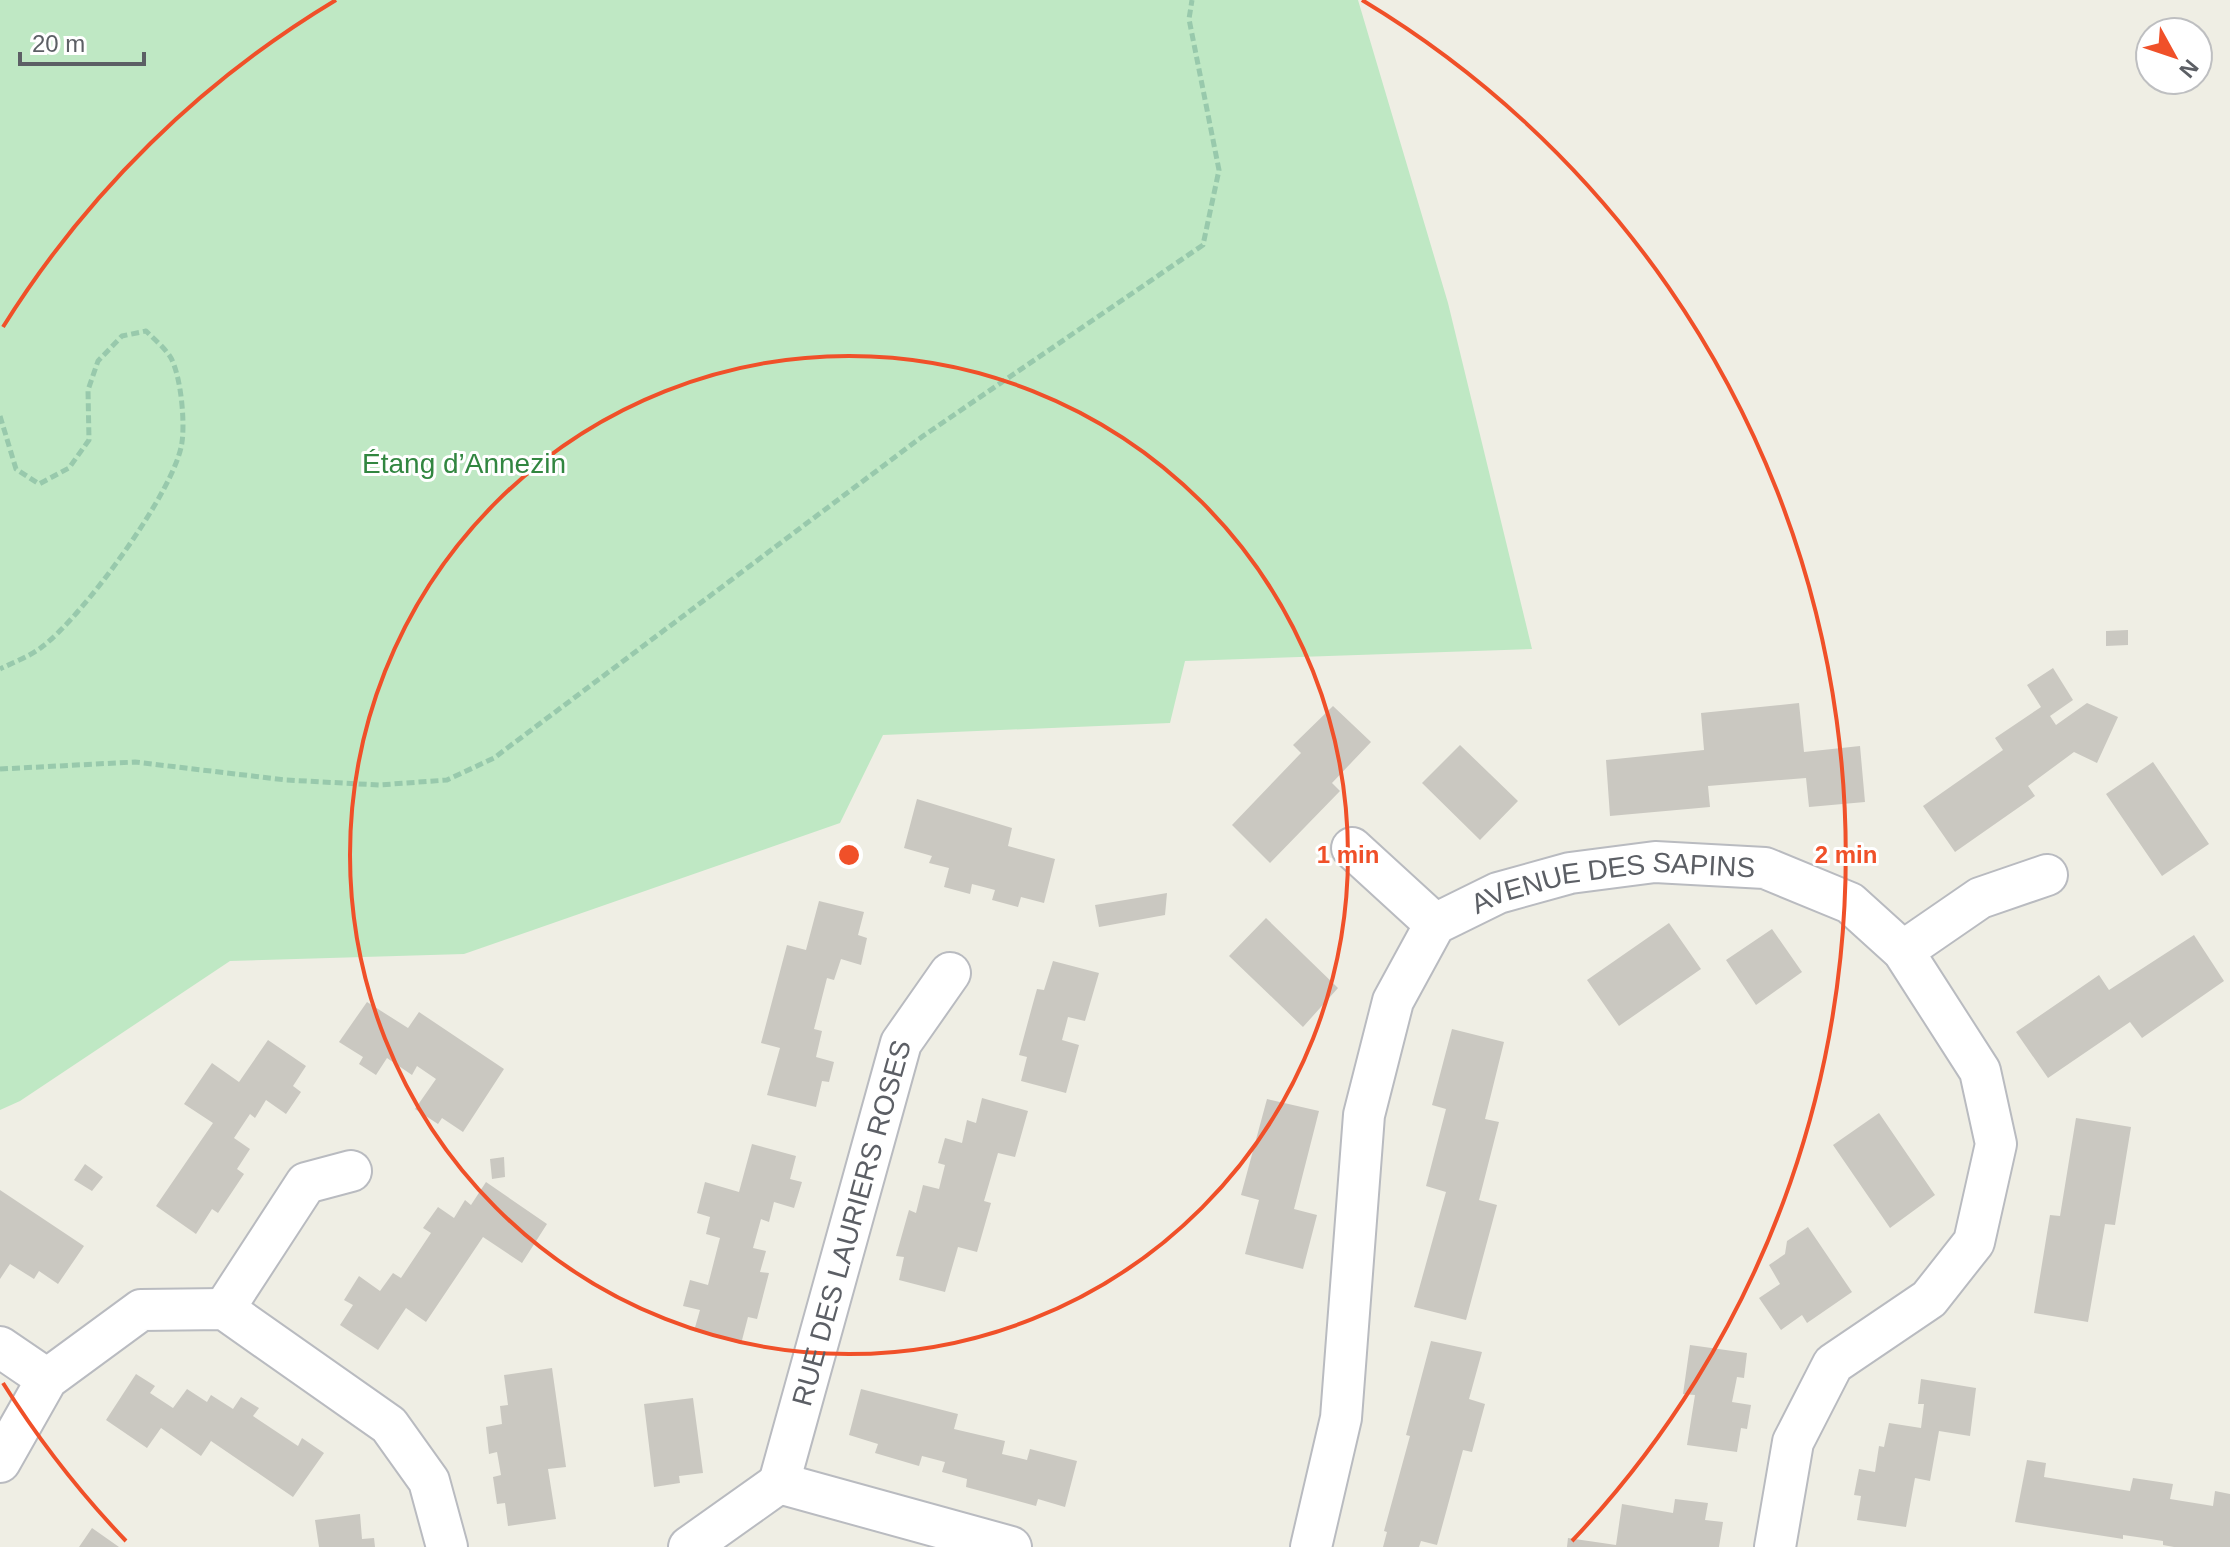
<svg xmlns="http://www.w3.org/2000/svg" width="2230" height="1547" viewBox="0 0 2230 1547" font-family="Helvetica,sans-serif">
	<rect width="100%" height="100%" fill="#efeee4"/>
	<path fill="#bfe8c4" d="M0,0H1358L1448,303L1532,649L1185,661L1170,723L883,735L840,823L464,954L230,961L20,1101L0,1110Z"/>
	<path fill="#cac8c1" d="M2128,630V645L2106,646V631Z
		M2053,668L2073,700L2050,716L2056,725L2087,703L2118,717L2097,763L2074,752L2028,786L2035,796L1955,852L1923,806L2003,750L1995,738L2041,707L2027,685Z
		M1799,703L1804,752L1860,746L1865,802L1809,807L1806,778L1708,786L1710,807L1610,816L1606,760L1704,750L1701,713Z
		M1333,706L1371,742L1332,783L1340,791L1270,863L1232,825L1301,753L1293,745Z
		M1460,745L1518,801L1480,840L1422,783Z
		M2153,762L2209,844L2162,876L2106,794Z
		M917,799L1012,828L1008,846L1055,859L1044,903L1021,897L1018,907L992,900L995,890L972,884L970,894L944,887L949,868L929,863L932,856L904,848Z
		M1167,893L1165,915L1099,927L1095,905Z
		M819,901L864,912L858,935L867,938L861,965L841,959L834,980L827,978L814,1029L822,1031L816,1057L834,1062L829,1082L822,1081L816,1107L767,1095L780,1048L761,1043L787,945L806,950Z
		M1266,918L1338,988L1303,1027L1229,956Z
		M1669,923L1701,969L1619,1026L1587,980Z
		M1772,929L1802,972L1756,1005L1726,960Z
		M2194,935L2224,981L2142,1038L2130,1022L2048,1078L2016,1032L2099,975L2109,990Z
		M1053,961L1099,973L1085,1021L1068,1017L1062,1040L1079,1045L1066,1093L1021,1081L1027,1057L1019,1055L1032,1007L1037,989L1044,990Z
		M367,1002L408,1028L419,1012L504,1069L463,1132L442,1118L438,1124L415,1109L436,1079L417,1066L412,1075L387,1058L376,1075L359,1064L363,1057L339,1042Z
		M1452,1029L1504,1042L1485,1119L1499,1122L1479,1200L1497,1205L1466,1320L1414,1307L1446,1192L1426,1186L1446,1109L1432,1105Z
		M268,1040L306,1066L293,1086L301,1092L286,1114L266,1100L255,1118L250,1114L234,1138L250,1149L237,1169L244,1174L218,1213L212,1209L196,1234L156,1206L213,1123L184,1104L212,1063L239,1082Z
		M982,1098L1028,1111L1015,1157L998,1153L984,1201L991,1203L977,1252L958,1247L945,1292L899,1280L904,1257L896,1256L909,1210L916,1213L923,1185L939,1189L945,1165L938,1163L945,1138L962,1143L967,1120L976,1123Z
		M1267,1099L1319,1111L1294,1209L1317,1215L1303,1269L1245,1254L1259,1200L1241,1195Z
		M1879,1113L1935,1195L1890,1228L1833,1145Z
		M2076,1118L2131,1127L2115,1225L2105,1224L2088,1322L2034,1313L2050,1215L2060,1216Z
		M752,1144L796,1156L790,1179L802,1182L794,1208L774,1202L769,1222L761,1219L753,1248L766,1251L760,1272L769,1273L757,1319L748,1317L741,1344L694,1331L700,1310L683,1306L690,1280L708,1285L720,1238L706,1234L710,1217L697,1213L705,1182L739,1192Z
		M504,1157L505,1177L492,1179L490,1159Z
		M85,1164L103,1177L92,1191L74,1180Z
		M486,1182L547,1224L522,1263L483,1237L426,1322L406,1308L378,1350L340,1325L353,1305L344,1300L359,1276L380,1291L393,1273L401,1278L431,1233L423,1228L438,1207L454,1218L465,1200L471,1205Z
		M0,1190L84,1246L58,1284L39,1271L34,1279L10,1264L0,1279Z
		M1808,1227L1852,1292L1807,1323L1802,1315L1781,1330L1759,1298L1780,1284L1769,1265L1785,1254L1787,1241Z
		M1431,1341L1482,1352L1469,1399L1485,1404L1472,1452L1463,1450L1437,1545L1421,1541L1419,1547H1383L1387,1532L1384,1531L1410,1436L1406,1435Z
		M1690,1345L1747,1353L1744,1378L1737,1377L1732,1402L1751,1405L1747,1429L1741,1428L1737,1452L1687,1445L1695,1395L1683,1394Z
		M552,1368L566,1467L548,1469L556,1519L508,1526L505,1503L497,1504L493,1477L501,1475L497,1452L489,1454L486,1427L502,1424L500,1406L508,1405L504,1375Z
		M136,1374L155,1386L150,1393L173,1408L187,1389L207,1402L211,1395L233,1409L241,1397L259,1408L253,1416L298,1446L302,1438L324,1453L293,1497L211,1441L201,1456L161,1428L147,1448L106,1420Z
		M1921,1379L1976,1388L1970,1436L1939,1431L1930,1481L1915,1478L1906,1527L1857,1520L1861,1496L1854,1495L1859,1469L1875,1472L1879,1446L1884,1447L1889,1423L1921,1428L1924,1404H1918Z
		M861,1389L958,1414L954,1429L1005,1441L1002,1454L1027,1460L1030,1449L1077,1461L1065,1507L1038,1499L1036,1506L966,1487L967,1479L942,1472L945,1462L922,1456L919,1466L875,1453L878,1444L849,1435Z
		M693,1398L703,1473L679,1476L680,1483L654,1487L644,1404Z
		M2027,1460L2046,1463L2044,1477L2130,1491L2133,1478L2173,1484L2170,1499L2213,1506L2215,1491L2230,1494V1547H2174L2163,1545V1541L2144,1538L2123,1535V1539L2015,1522Z
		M1675,1499L1708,1503L1705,1520L1723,1522L1719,1547H1567L1568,1538L1616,1545L1622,1504L1673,1513Z
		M360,1514L362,1539L374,1538L375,1547H319L315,1520Z
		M92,1528L119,1547H79Z"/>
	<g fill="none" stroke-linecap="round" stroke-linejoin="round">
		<defs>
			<g id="minor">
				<path d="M1352,848L1435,924"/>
				<path d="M1903,951L1980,898L2047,875"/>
				<path d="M224,1309L306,1183L351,1171"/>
				<path d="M0,1347L47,1379"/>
				<path d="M0,1462L47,1379L141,1310L224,1309L389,1425L429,1481L447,1547"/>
				<path id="s1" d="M779,1483L901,1043L950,973"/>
				<path d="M689,1547L779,1483L1011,1547"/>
				<path id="s2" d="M1311,1547L1341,1418L1364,1115L1393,1001L1435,924L1498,893L1570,873L1655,862L1765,868L1850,903L1903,951L1980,1071L1996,1144L1974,1242L1929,1299L1833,1364L1793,1442L1775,1547"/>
			</g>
		</defs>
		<use href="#minor" stroke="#b9bbc0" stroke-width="44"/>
		<path stroke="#98c9ac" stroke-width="5" stroke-dasharray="8 4" stroke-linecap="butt" d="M0,416L16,469L39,484L69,468L89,440L88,390L98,361L122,336L146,331C154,339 165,348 171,358C181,377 185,421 182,442C176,490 82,617 43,646C31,656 14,662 0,669
			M0,769L135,762L286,780L379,785L447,780L494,758L923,436L1203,245L1219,170L1189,19L1192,0"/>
		<use href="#minor" stroke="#fff" stroke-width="40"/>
	</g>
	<g fill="none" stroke="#f05029" stroke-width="4">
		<circle cx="849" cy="855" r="499"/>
		<path d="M126 1541A997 997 0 0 1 3 1383M3 327A997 997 0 0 1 336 0M1362 0A997 997 0 0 1 1572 1541"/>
	</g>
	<g text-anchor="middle" stroke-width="6" stroke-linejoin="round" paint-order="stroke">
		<g font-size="28" fill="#318640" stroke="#fff">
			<text x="464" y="473">Étang d’Annezin</text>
		</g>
		<g font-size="28" fill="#5c5f65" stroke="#fff">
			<text dy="10" stroke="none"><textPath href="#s2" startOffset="828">AVENUE DES SAPINS</textPath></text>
			<text dy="10" stroke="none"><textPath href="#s1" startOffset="270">RUE DES LAURIERS ROSES</textPath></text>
		</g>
	</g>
	<circle cx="849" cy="855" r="12" fill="#f05029" stroke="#fff" stroke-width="4"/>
	<g font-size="24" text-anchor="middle" font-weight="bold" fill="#f05029" stroke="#fff" stroke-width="6" stroke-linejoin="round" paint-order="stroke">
		<text x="1348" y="863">1 min</text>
		<text x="1846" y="863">2 min</text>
	</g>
	<g transform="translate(2174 56) rotate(130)"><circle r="38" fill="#ffffff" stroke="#bebfc1" stroke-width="2"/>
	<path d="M0-6L14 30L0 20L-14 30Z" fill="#f05029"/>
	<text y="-12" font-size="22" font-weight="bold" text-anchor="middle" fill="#5c5f65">N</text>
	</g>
	<path d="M20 52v12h124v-12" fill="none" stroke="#5c5f65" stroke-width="4"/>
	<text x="32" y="52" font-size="24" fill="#5c5f65" stroke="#ffffff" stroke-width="6" paint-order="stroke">20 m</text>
</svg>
